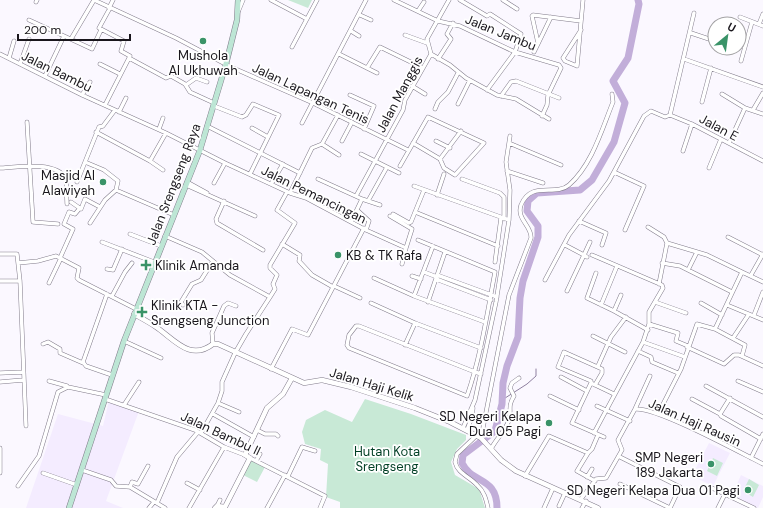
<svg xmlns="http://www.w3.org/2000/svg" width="763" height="508" viewBox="0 0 763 508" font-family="'DM Sans',sans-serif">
	<rect width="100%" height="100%" fill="#fbf8ff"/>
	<path fill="#f4ecff" d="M109,400L139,411L106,501L123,508H26L58,414L103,426Z
		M709,443L730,453L713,486L692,476Z
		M741,475L763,486V497L758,508L732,495Z"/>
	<path fill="#c8e9d6" d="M288,0H312L308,8Z
		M365,399L411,414L466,435V440L457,449L451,462L455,475L479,489L485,508H340V502L326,497L328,464L320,460L321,449L305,444L302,432L306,420L325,410L352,422Z
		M713,458L723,463L717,476L707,471Z
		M251,460L265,467L257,482L243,475Z
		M749,479L759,485L753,497L743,491Z"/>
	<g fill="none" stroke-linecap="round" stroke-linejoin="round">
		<path stroke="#8f80a0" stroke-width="1" d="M502,400L527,384L536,376V369"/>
		<path stroke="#c2aed9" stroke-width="7" d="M497,508C497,476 472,484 462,463L463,455L495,431L502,404L503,383L507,366L518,337L520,298L523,281L538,237V226L527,211L528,201L537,193L580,190L592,180L614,142L625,103L613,81L628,58L639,4L638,0"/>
		<defs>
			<path id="minor" d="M94,0L176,38L231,67L313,103L408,150
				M271,0L307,19
				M394,0L438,21L460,26L515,52L559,65L561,68L548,95L547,105L542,116
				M460,0L487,16L490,14L521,34L515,52L487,90
				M503,0L517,9
				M36,2L37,0
				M109,8L113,0
				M110,8L99,28L124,41L121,51L130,56L129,58
				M418,11L424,2
				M238,12L243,0
				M360,15L371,20
				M740,17L763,26
				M29,20L64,36L45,76
				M759,24L763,14
				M581,30L563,58L565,61L577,66L583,0
				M351,31L359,36
				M691,33L715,41
				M405,35L427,43
				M64,36L92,49L101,30
				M71,39L94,0
				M538,43L532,16L533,15L581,21
				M292,47L317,0
				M735,48H736
				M534,52L551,17
				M0,54L82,95L166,133L225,163L290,193L306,198L366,230L406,248L402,264
				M339,54L377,73
				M431,54L450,65L466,78L497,95L516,99L549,119
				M9,58L14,41
				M129,58L166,78L171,76L185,84L190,92L214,103
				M438,59L451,39L447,34L453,23
				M684,59L763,87
				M741,61L752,22
				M20,64L29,39
				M100,64L120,74
				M367,68L380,47L423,68
				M186,85L196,78L207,82
				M412,86L425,94
				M722,94L745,108
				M82,95L90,82
				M350,95L374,106L364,129
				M501,96L511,82L516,81L559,98
				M702,102L711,68
				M458,104L470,80
				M105,105L129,58
				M214,106L242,117L246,115L253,104L279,115L250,174
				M435,109L438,102L448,92L458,73
				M753,110L763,93
				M119,112L126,98
				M670,115L694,13
				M670,115L692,124L763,161
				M27,122L33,222L58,224
				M302,123L366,0
				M207,126L300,173
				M252,128L268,137
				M159,129L163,118
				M96,132L150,161L166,133
				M342,141L352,122
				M436,141L450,148
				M509,143L561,165
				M729,143L745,108L763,114
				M322,144L339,155
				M683,151L692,124
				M361,154L399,173
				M440,159L461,131
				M150,161L163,170
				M85,162L104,170L118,181L116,190
				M400,166L428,117L484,143L455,175L444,168L440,159L413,143
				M0,168C17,167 55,161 66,178L67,204
				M709,168L721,139
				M507,171L543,183
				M614,172L644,186L625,230
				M318,179L362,199L380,205
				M462,179L500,193L504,197V219
				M77,182L99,127L103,126L115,110
				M187,182L207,193
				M214,183L225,163
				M271,184L283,164
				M186,185L255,216
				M414,186L509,220L496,302L475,400L463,428
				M290,193L312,148L322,144L338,115
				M437,195L444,174
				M356,196L403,110L405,100L431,54L427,39L449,0
				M224,201L216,219L217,223L263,250
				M368,201L387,167
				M71,202L81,209L85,199L100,207
				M357,210L369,221L366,230
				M415,212L498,246
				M393,214L409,223L411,222L424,190
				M390,216L412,229L406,248
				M509,220L510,190L506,162L510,136
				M579,221L606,233L602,245
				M351,222L362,199
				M90,223L105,200L116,190L174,215
				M648,227L664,237L667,243
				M130,234L161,246
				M165,236L202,252L230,275L270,297L246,334L235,353L222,382V391L218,403L201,433
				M728,237L763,255
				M418,240L495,272C487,314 481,356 467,396L349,348L347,345L349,335L356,326H359L475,372L481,374
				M102,242L154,262
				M667,243L707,255L742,272
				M282,244L300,255L299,261L312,275L333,287
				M565,245L584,255L567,291
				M0,254H17L20,281L26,426
				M592,255L662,285L663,288L649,312V324L643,342L685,357
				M587,257L584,255L590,242
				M60,258L73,229L64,224L69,212L75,214L80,208
				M495,262L501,218
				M18,263L38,261L56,256L79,268L77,278L79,280L136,309
				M662,263L680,266L732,292
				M107,269L113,270L122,249
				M688,270L697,252
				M424,272L437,277
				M596,273L587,298L614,311L648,330
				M437,275L497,297
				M751,275L763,254
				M412,276L421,279
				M374,278L414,296L485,322
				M436,279L491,300
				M545,280L569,235L609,181L644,116L651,111L665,117L670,115
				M0,281H20
				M49,283L61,258
				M659,284L667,243
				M334,286L360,298
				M107,294L83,362L86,366L112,375
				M112,296L125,272L132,263
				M414,296L433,246
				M270,297L275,289L273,284L277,275L270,268V265L295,223L277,210L287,192
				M428,302L445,252
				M655,302L686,313
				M371,303L415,323L481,348
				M701,303L722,315
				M183,305L181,302L192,284L201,280L213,261
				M601,305L617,266
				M727,305L763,320
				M614,311L621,295
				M754,315L763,292
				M649,324L678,333L676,341L688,346
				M715,329L745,345L742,356
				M593,336L625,352
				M733,338L749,314
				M124,341L161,358
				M43,344L48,342L60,349V353L83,363
				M213,344L212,333L224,306L228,303L236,306
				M405,345L415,323
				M687,347L724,364L734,355H739L763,366
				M638,351L651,357L652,362L678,373
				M598,366L611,337L626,317
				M271,369L292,329L308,335L364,228
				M0,373L23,372
				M561,377L587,391
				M49,381L67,386
				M738,381L763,392
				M0,382L23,380
				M591,383L572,423L604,437
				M595,385L602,373V369L564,352L558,367L591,381V383L614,394
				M706,386L763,417
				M550,396L579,410
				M105,399L195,430L224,447L245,455
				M692,399L720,414L721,416L761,439
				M218,403L239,412
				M124,405L139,382
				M597,406L630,421
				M635,409L650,376
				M213,414L254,437
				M658,414L681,369L697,324L715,329L742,272L763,282
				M720,414L730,398
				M257,430L265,434H276L278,436
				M467,430L472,417L473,408
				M594,433L643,342
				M477,435L457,454L455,462C458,474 469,476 477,485C484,491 486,499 488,508
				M481,438L509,295L531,238C532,226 516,219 521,205C531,180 555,197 569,185C592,165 602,129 613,102L612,94
				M0,448V473
				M491,449C496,439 506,430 509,420C512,409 507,407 514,396L510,388L512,383L519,378
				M588,453L577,471L595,481
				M620,457L680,487L670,508
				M250,458L325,496L320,508
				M751,458L763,434
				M256,461L260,454
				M82,470L111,480L116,486L130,487L165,508
				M43,473L77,485
				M288,476L302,447L315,451
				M525,476L549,436L588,453L592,449L598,435
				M587,477L592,469
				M187,483L200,490
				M620,484L670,508
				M18,486L39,456L58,392L68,387L106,395
				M130,487L132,482L138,484L148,466
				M712,488L754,508
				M581,499L596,479L606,478L622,450L618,440L635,409C657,407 739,452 763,464
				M157,503L177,457L198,432
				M217,506L220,500
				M559,506L565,493
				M149,508L154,502
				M189,508L224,447
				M267,508L285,475
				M544,508L553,488
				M582,508L586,501
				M718,508L725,494"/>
			<path id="tertiary" d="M134,314C141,318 149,322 156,327C174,339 190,362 213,344H218L304,383L322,380L351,387L415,408L450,422L481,438L501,460L516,471L598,508
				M215,508L217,506L225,507L250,458L245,455L267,408L283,394L292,378"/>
			<path id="secondary" d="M69,508L124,341L200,150L226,64L237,20L238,0"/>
		</defs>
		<use href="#minor" stroke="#827c8b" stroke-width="4.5"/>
		<use href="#tertiary" stroke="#827c8b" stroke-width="5.5"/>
		<use href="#secondary" stroke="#827c8b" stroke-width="6"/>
		<use href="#minor" stroke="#fff" stroke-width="3.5"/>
		<use href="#tertiary" stroke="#fff" stroke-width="4.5"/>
		<use href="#secondary" stroke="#bde6d5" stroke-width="5"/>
	</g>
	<g fill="#3a9368" stroke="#fff" stroke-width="1.5">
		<circle cx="203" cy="41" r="4"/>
		<circle cx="103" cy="182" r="4"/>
		<circle cx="338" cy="255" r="4"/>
		<path d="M144 259h4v4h4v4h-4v4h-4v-4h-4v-4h4z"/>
		<path d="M140 306h4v4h4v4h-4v4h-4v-4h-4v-4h4z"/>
		<circle cx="549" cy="423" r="4"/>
		<circle cx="711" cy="464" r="4"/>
		<circle cx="748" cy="490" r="4"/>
	</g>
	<g text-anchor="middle" stroke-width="3.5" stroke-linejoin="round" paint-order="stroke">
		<g font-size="13" fill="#19161c" stroke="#fff">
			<text transform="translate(501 32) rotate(22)" y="5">Jalan Jambu</text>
			<text transform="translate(57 71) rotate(26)" y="5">Jalan Bambu</text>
			<text transform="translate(311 93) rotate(25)" y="5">Jalan Lapangan Tenis</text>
			<text transform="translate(399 94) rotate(-62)" y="5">Jalan Manggis</text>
			<text transform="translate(719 127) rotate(28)" y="5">Jalan E</text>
			<text transform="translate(173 184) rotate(-69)" y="5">Jalan Srengseng Raya</text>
			<text transform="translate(314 194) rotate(26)" y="5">Jalan Pemancingan</text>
			<text transform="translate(372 384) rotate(17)" y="5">Jalan Haji Kelik</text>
			<text transform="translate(695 422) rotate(24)" y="5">Jalan Haji Rausin</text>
			<text transform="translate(221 433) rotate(25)" y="5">Jalan Bambu II</text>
		</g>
		<g font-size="13" fill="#19161c" stroke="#fff" text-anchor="end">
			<text x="203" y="60" text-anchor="middle">Mushola<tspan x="203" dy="15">Al Ukhuwah</tspan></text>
			<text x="95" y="180">Masjid Al<tspan x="95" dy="15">Alawiyah</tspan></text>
			<text x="346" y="260" text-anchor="start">KB &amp; TK Rafa</text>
			<text x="155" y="270" text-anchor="start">Klinik Amanda</text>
			<text x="151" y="310" text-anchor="start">Klinik KTA -<tspan x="151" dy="15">Srengseng Junction</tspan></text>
			<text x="541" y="421">SD Negeri Kelapa<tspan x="541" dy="15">Dua 05 Pagi</tspan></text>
			<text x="703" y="462">SMP Negeri<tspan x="703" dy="15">189 Jakarta</tspan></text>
			<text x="740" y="495">SD Negeri Kelapa Dua 01 Pagi</text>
		</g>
		<g font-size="13" fill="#003f25" stroke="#fff">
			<text x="387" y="456">Hutan Kota<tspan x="387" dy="15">Srengseng</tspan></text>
		</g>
	</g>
	<g transform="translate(727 36) rotate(29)"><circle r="19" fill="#ffffff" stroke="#a3a2a4"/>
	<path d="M0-3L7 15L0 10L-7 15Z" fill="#3a9368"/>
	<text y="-6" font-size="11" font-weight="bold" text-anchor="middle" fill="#19161c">U</text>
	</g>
	<path d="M18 34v6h112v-6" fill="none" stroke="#19161c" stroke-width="2"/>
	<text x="24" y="34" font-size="12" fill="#19161c" stroke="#ffffff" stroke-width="3" paint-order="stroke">200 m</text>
</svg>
